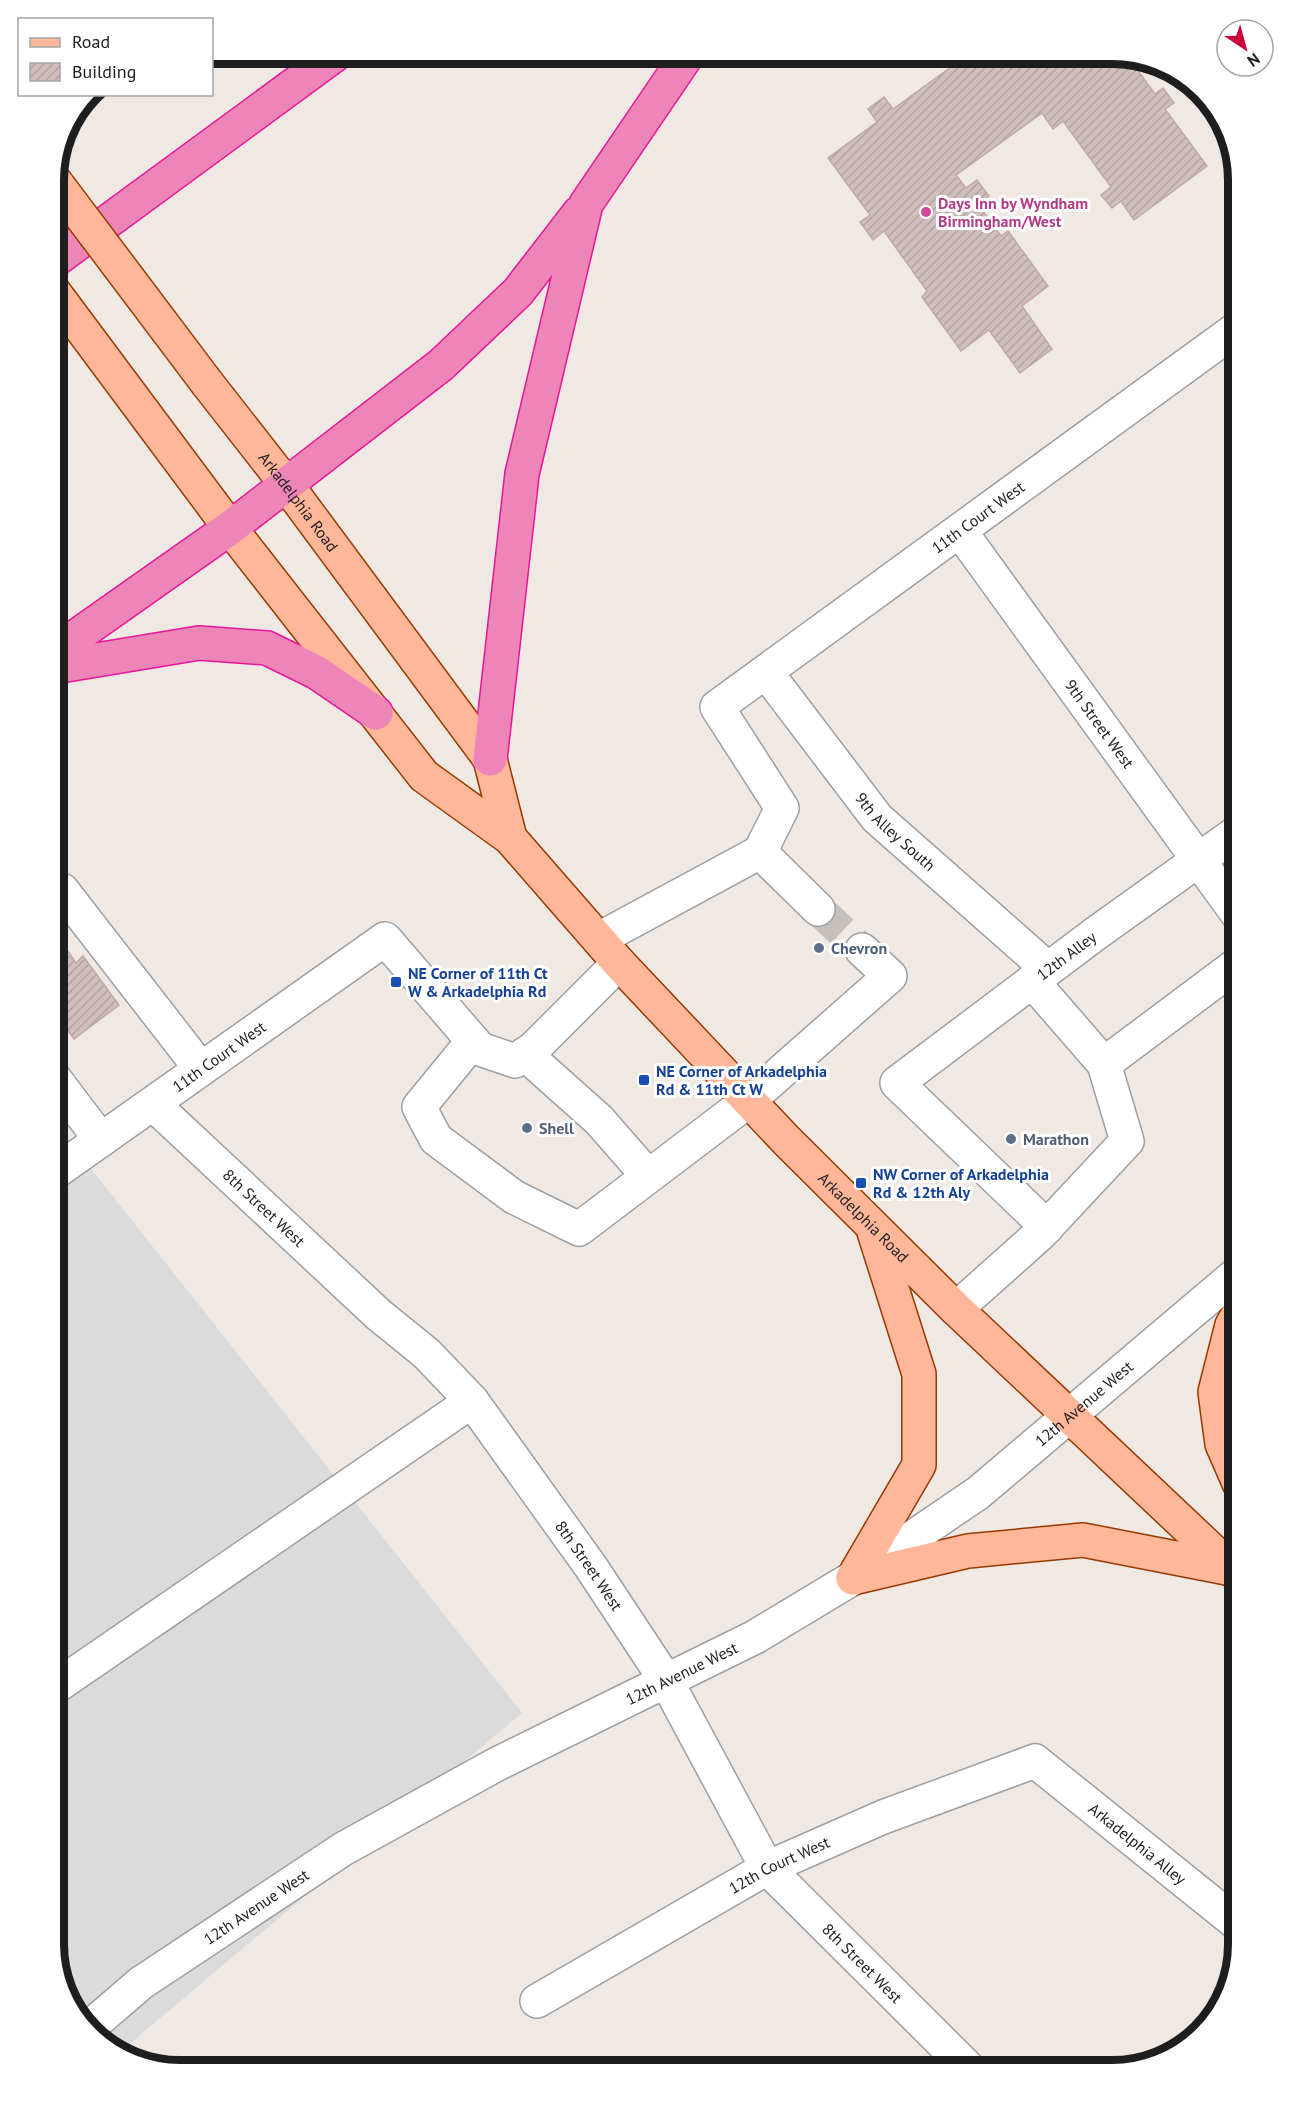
<svg xmlns="http://www.w3.org/2000/svg" width="1293" height="2124" viewBox="0 0 1293 2124" font-family="'PT Sans',sans-serif">
	<defs>
		<pattern id="building-hatch" width="6" height="6" patternUnits="userSpaceOnUse" patternTransform="scale(1.5)"><rect width="6" height="6" fill="#d0bfbc"/><path d="M-1 1l2-2M0 6l6-6M5 7l2-2" fill="none" stroke="#b2a4a1"/></pattern>
	</defs>
	<rect width="100%" height="100%" fill="#f0e8e3"/>
	<path fill="#dcdbdb" d="M54,1122L522,1713L120,2052L110,2048L67,1999L54,1943Z"/>
	<path fill="url(#building-hatch)" stroke="#c3a9a5" stroke-width="1.5" d="M969,54H1121L1128,57L1155,94L1163,88L1174,103L1165,109L1207,166L1134,220L1121,201L1112,208L1101,195L1111,187L1063,121L1053,129L1042,113L956,175L966,188L977,180L989,196L978,204L1001,236L1008,231L1048,286L1022,306L1052,349L1020,373L989,330L961,351L922,297L927,291L884,231L873,240L860,222L870,215L828,158L877,122L868,109L884,97L893,109Z
		M54,931L76,963L83,956L119,1005L74,1039L54,1011Z"/>
	<g fill="none" stroke-linecap="round" stroke-linejoin="round">
		<path stroke="#c6c0bc" stroke-width="33" stroke-dasharray="33 16" stroke-linecap="butt" d="M818,909L862,950"/>
		<defs>
			<g id="minor">
				<path id="s1" d="M960,531L1239,916"/>
				<path id="s2" d="M766,672L877,818L1048,969"/>
				<path id="s3" d="M760,852L782,808L717,707L1239,327"/>
				<path d="M54,887L62,890L201,1069"/>
				<path d="M599,939L760,852L818,909"/>
				<path d="M1032,981L1104,1064L1239,963"/>
				<path d="M473,1041L419,1107L436,1139L514,1197L579,1229L748,1101L890,976L862,950"/>
				<path d="M525,1054L599,1120L648,1176"/>
				<path d="M54,1078L101,1140"/>
				<path id="s4" d="M153,1104L379,1315L426,1353L472,1401L591,1567L667,1682L767,1868L970,2070"/>
				<path id="s5" d="M54,1173L385,939L480,1049L515,1061L533,1049L619,963"/>
				<path id="s6" d="M1047,1227L897,1083L1095,934L1239,831"/>
				<path d="M956,1309L1040,1234L1127,1141L1104,1064"/>
				<path d="M54,1688L472,1401"/>
				<path id="s7" d="M537,2001L767,1868L883,1817L1035,1761L1239,1925"/>
				<path id="s8" d="M91,2026L141,1983L343,1849L497,1764L755,1637L853,1578L978,1493L1239,1272"/>
			</g>
			<g id="major">
				<path id="s9" d="M54,292L230,528L424,776L510,838L619,963L787,1141L956,1309L1239,1576"/>
				<path id="s10" d="M207,383L286,484L490,759L510,838"/>
				<path d="M1239,1483L1222,1444L1215,1392L1232,1325L1239,1313"/>
				<path d="M853,1578L968,1551L1083,1540L1232,1569"/>
				<path d="M853,1578L919,1465V1374L874,1232"/>
			</g>
			<path id="highway" d="M54,261L336,54
				M54,652L230,528L441,365L518,292L579,213
				M54,667L199,643L267,648L316,672L376,713
				M490,759L522,474L586,204L688,54"/>
		</defs>
		<use href="#minor" stroke="#9f9f9f" stroke-width="36"/>
		<use href="#major" stroke="#983a00" stroke-width="36"/>
		<use href="#highway" stroke="#e7179b" stroke-width="36"/>
		<use href="#minor" stroke="#fff" stroke-width="33"/>
		<use href="#major" stroke="#ffb699" stroke-width="33"/>
		<use href="#highway" stroke="#ed85b7" stroke-width="33"/>
		<defs>
			<path id="major-bridge" d="M54,180L207,383"/>
		</defs>
		<use href="#major-bridge" stroke="#983a00" stroke-width="36" stroke-linecap="butt"/>
		<use href="#major-bridge" stroke="#ffb699" stroke-width="33"/>
	</g>
	<circle fill="#d1479c" stroke="#fff" stroke-width="2" cx="926" cy="212" r="6"/>
	<g fill="#5c6f8a" stroke="#fff" stroke-width="2">
		<circle cx="819" cy="948" r="6"/>
		<circle cx="527" cy="1128" r="6"/>
		<circle cx="1011" cy="1139" r="6"/>
	</g>
	<g fill="#1a4fb4" stroke="#fff" stroke-width="2">
		<rect x="390" y="976" width="12" height="12" rx="3"/>
		<rect x="638" y="1074" width="12" height="12" rx="3"/>
		<rect x="855" y="1177" width="12" height="12" rx="3"/>
	</g>
	<g text-anchor="middle" stroke-width="6" stroke-linejoin="round" paint-order="stroke">
		<g font-size="16" font-weight="bold" fill="#b23c85" stroke="#fff" text-anchor="start">
			<text x="938" y="209">Days Inn by Wyndham<tspan x="938" dy="18">Birmingham/West</tspan></text>
		</g>
		<g font-size="16" fill="#1e1e1e" stroke="#fff">
			<text dy="6" stroke="none"><textPath href="#s10" startOffset="150">Arkadelphia Road</textPath></text>
			<text dy="6" stroke="none"><textPath href="#s3" startOffset="492">11th Court West</textPath></text>
			<text dy="6" stroke="none"><textPath href="#s1" startOffset="238">9th Street West</textPath></text>
			<text dy="6" stroke="none"><textPath href="#s2" startOffset="206">9th Alley South</textPath></text>
			<text dy="6" stroke="none"><textPath href="#s6" startOffset="420">12th Alley</textPath></text>
			<text dy="6" stroke="none"><textPath href="#s5" startOffset="202">11th Court West</textPath></text>
			<text dy="6" stroke="none"><textPath href="#s4" startOffset="152">8th Street West</textPath></text>
			<text dy="6" stroke="none"><textPath href="#s9" startOffset="1234">Arkadelphia Road</textPath></text>
			<text dy="6" stroke="none"><textPath href="#s8" startOffset="1176">12th Avenue West</textPath></text>
			<text dy="6" stroke="none"><textPath href="#s4" startOffset="638">8th Street West</textPath></text>
			<text dy="6" stroke="none"><textPath href="#s8" startOffset="690">12th Avenue West</textPath></text>
			<text dy="6" stroke="none"><textPath href="#s7" startOffset="686">Arkadelphia Alley</textPath></text>
			<text dy="6" stroke="none"><textPath href="#s7" startOffset="278">12th Court West</textPath></text>
			<text dy="6" stroke="none"><textPath href="#s8" startOffset="204">12th Avenue West</textPath></text>
			<text dy="6" stroke="none"><textPath href="#s4" startOffset="1124">8th Street West</textPath></text>
		</g>
		<g font-size="16" font-weight="bold" fill="#4e5e75" stroke="#fff" text-anchor="start">
			<text x="831" y="954">Chevron</text>
			<text x="539" y="1134">Shell</text>
			<text x="1023" y="1145">Marathon</text>
		</g>
		<g font-size="16" font-weight="bold" fill="#164399" stroke="#fff" text-anchor="start">
			<text x="408" y="979">NE Corner of 11th Ct<tspan x="408" dy="18">W &amp; Arkadelphia Rd</tspan></text>
			<text x="656" y="1077">NE Corner of Arkadelphia<tspan x="656" dy="18">Rd &amp; 11th Ct W</tspan></text>
			<text x="873" y="1180">NW Corner of Arkadelphia<tspan x="873" dy="18">Rd &amp; 12th Aly</tspan></text>
		</g>
	</g>
	<path d="M0 0H1293V2124H0ZM180 64H1112A116 116 0 0 1 1228 180V1944A116 116 0 0 1 1112 2060H180A116 116 0 0 1 64 1944V180A116 116 0 0 1 180 64Z" fill="#fff" fill-rule="evenodd"/>
	<path fill="none" stroke="#1e1e1e" stroke-width="8" d="M180 64H1112A116 116 0 0 1 1228 180V1944A116 116 0 0 1 1112 2060H180A116 116 0 0 1 64 1944V180A116 116 0 0 1 180 64Z"/>
	<rect x="18" y="18" width="195" height="78" fill="#ffffff" stroke="#a5a5a5" stroke-width="1.5"/>
	<rect x="30" y="38" width="30" height="9" fill="#ffb699" stroke="#a5a5a5" stroke-width="1.5"/>
	<text x="72" y="48" font-size="18" fill="#1e1e1e">Road</text>
	<rect x="30" y="63" width="30" height="18" fill="url(#building-hatch)" stroke="#a5a5a5" stroke-width="1.5"/>
	<text x="72" y="78" font-size="18" fill="#1e1e1e">Building</text>
	<g transform="translate(1245 48) rotate(144)"><circle r="28" fill="#ffffff" stroke="#a5a5a5" stroke-width="1.5"/>
	<path d="M0-4.5L10 22L0 15L-10 22Z" fill="#cc003b"/>
	<text y="-9" font-size="16" font-weight="bold" text-anchor="middle" fill="#1e1e1e">N</text>
	</g>
</svg>
